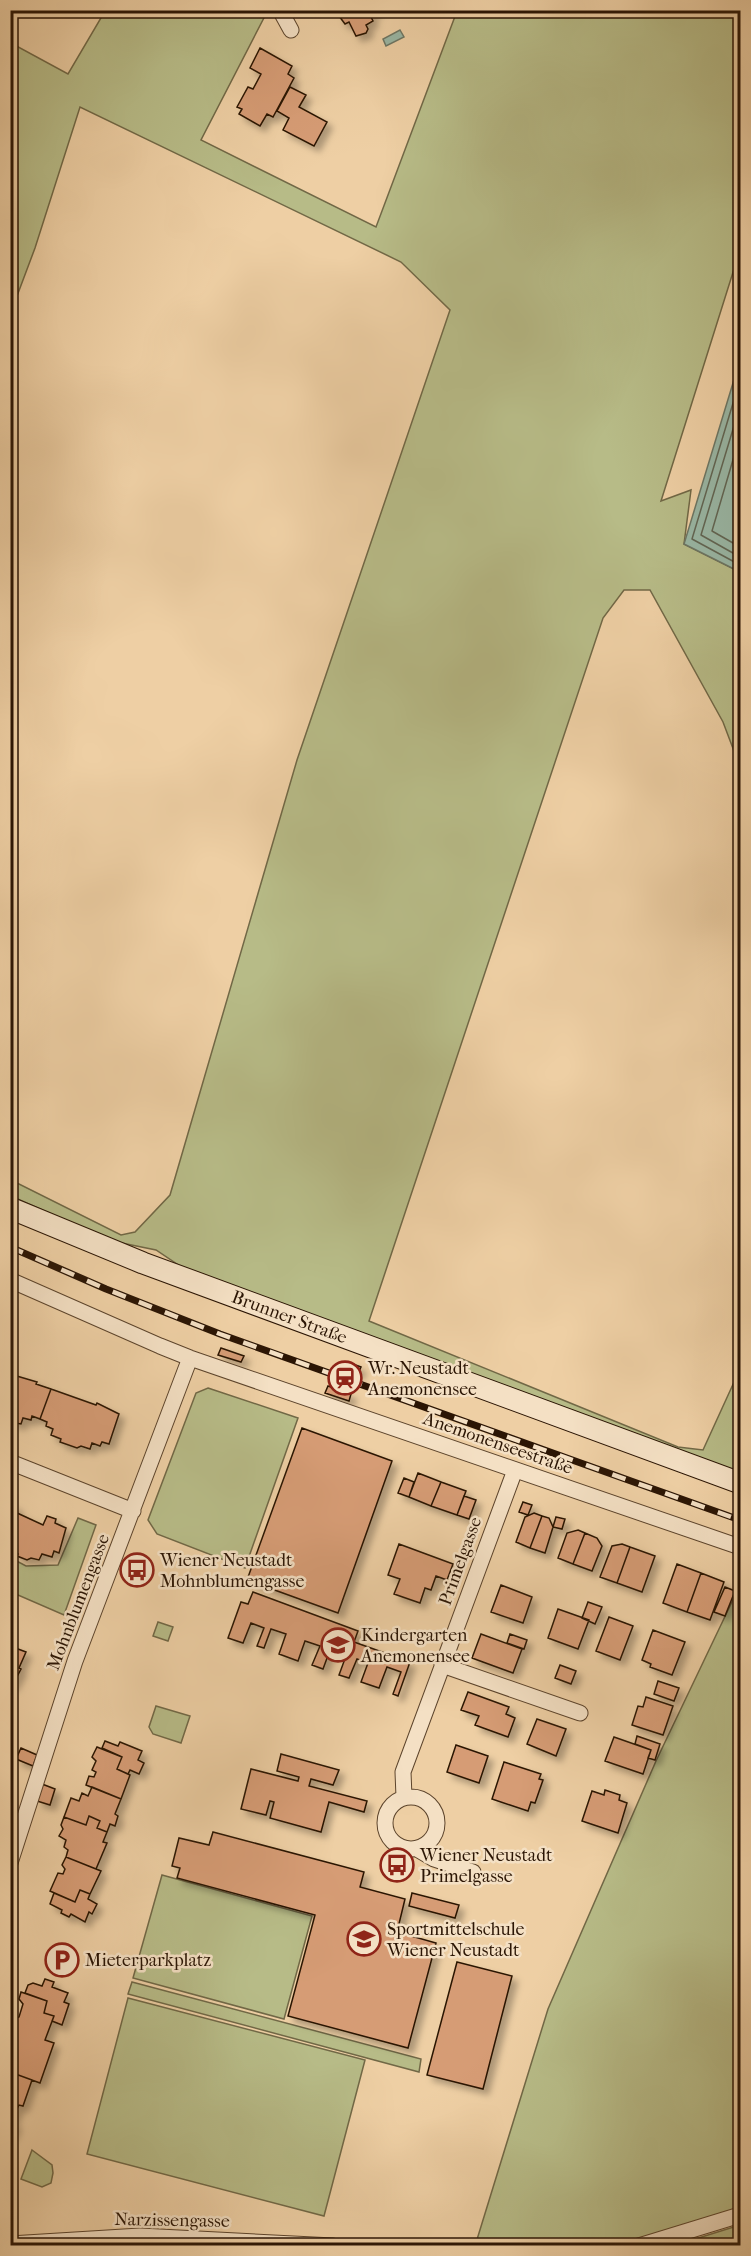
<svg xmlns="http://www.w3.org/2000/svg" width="751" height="2256" viewBox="0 0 751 2256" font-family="'IM FELL French Canon',serif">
	<defs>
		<filter id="shadow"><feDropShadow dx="5.5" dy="5.5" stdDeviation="3" flood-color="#0004"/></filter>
	</defs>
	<rect width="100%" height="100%" fill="#eecfa4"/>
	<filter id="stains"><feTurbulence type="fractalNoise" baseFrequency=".00333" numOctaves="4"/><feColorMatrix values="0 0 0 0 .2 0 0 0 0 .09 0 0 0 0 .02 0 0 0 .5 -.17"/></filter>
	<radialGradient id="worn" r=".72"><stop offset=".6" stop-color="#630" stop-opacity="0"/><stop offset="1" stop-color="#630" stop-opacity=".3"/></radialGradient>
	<path fill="#b7bb87" stroke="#716846" stroke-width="1.5" d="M105,11H266L267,12L201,140L376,227L457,11H740V250L661,501L691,490L684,544L740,572V767L723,722L650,590H624L603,618L369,1321L678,1447L703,1450L740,1369V1474L186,1270L156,1250L112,1241L11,1196V1180L121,1235L135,1232L170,1195L297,760L450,310L401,262L80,107L35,248L11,312V43L68,74Z
		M208,1388L298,1418L245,1568L157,1534L148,1520L196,1393Z
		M78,1518L96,1525L64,1615L11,1592V1558L26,1566L58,1565Z
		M740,1585V2211L622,2245L475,2246L548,2009L656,1761Z
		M158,1622L173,1627L168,1641L153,1636Z
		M156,1706L190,1716L181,1743L153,1734L149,1727Z
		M162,1875L312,1916L284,2019L133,1978Z
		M132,1982L421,2059L419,2072L128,1994Z
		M128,1998L365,2060L324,2216L87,2154Z
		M32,2150L52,2165L53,2173L51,2183L42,2187L21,2179Z
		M740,2225V2245H676Z"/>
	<path fill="#99b6a4" stroke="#6d7664" stroke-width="1.5" d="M400,30L404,37L386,46L383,39Z
		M740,360V572L684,544Z"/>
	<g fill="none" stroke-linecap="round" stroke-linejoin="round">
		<path stroke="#626654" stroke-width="1.5" d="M740,380L692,539L740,565
			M740,406L701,535L740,557
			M740,436L712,531L740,547"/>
	</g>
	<path fill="#d69c75" stroke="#2b1504" stroke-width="1.5" filter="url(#shadow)" d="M341,10H377L370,15L373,21L366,25L368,29L366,33L356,36L349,22L345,24L339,16L342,13Z
		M260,48L292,66L288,74L294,78L273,117L267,114L260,126L239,114L242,109L237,107L248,87L253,89L261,74L250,68Z
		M290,87L306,95L299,107L327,122L314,146L283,130L289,118L277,111Z
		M221,1348L244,1356L241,1362L218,1355Z
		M350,1363L361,1367L358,1374L348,1370Z
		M10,1374L37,1382L36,1384L51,1389L40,1419L32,1416L31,1420L23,1418L21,1424L10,1422Z
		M328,1386L351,1394L349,1401L325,1393Z
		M51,1389L96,1405L97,1403L119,1414L109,1444L102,1442L100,1446L92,1443L90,1449L81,1446L77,1448L60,1442L61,1439L51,1435L53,1429L46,1426L47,1422L40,1419Z
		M302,1428L392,1461L338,1613L247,1580Z
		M418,1473L441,1482L431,1506L409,1497Z
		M404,1478L414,1482L409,1497L398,1493Z
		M441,1482L466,1491L457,1515L431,1506Z
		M464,1496L476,1500L469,1519L457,1515Z
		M523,1502L532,1505L528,1515L519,1512Z
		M10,1504L17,1507L10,1523Z
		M15,1512L43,1525L47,1516L56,1519L55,1523L66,1528L59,1553L54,1551L52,1557L42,1554L39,1560L31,1558L27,1560L17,1556L18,1554L10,1548V1523Z
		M534,1513L542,1516L530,1548L516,1542L525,1517Z
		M542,1516L549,1518L553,1527L545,1553L530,1548Z
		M556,1517L565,1519L562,1529L553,1527Z
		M578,1530L585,1533L573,1564L558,1558L567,1533Z
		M585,1533L597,1538L602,1546L592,1571L573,1564Z
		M399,1544L453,1564L447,1580L436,1576L431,1590L425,1588L420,1603L394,1594L400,1579L388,1575Z
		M622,1544L630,1547L617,1583L600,1577L612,1546Z
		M630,1547L655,1556L642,1592L617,1583Z
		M677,1564L701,1573L687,1612L663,1603Z
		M701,1573L724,1582L710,1620L687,1612Z
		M501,1585L532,1597L523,1623L491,1612Z
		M725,1587L735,1591L725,1616L714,1612Z
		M253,1592L358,1631L354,1642L410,1662L398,1696L393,1694L401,1672L387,1667L379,1688L361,1682L368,1663L357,1659L349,1678L339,1675L346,1656L330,1650L323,1669L312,1665L320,1646L305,1641L298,1661L279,1654L286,1634L271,1629L264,1648L257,1646L264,1628L251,1623L243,1643L228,1638L241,1602L248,1604Z
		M588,1602L602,1607L595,1624L582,1618Z
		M558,1609L589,1620L578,1649L548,1638Z
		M609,1617L633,1626L620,1660L596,1651Z
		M653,1630L685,1642L672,1675L650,1667L651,1664L642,1660Z
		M481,1634L522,1649L513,1673L472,1658Z
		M510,1634L527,1640L524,1649L507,1643Z
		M10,1646L26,1652L19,1668L21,1669L12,1686L10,1685Z
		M560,1665L576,1671L571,1684L555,1678Z
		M658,1681L679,1688L674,1701L654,1694Z
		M468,1692L509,1707L506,1714L515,1718L508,1737L475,1725L479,1716L461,1710Z
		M646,1697L673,1706L663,1735L632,1725L638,1706L643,1707Z
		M537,1719L566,1729L556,1756L527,1744Z
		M637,1736L660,1744L655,1760L648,1758L651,1750L635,1744Z
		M614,1737L651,1750L643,1774L605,1761Z
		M105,1741L118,1746L120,1742L142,1751L138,1760L144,1763L139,1774L130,1770L128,1774L117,1769L122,1757L102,1748Z
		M456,1745L488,1756L479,1783L447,1772Z
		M97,1747L122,1757L117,1769L130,1775L121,1799L86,1785L89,1776L94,1777L96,1772L92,1770L96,1761L92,1757Z
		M21,1748L37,1755L33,1766L16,1759Z
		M281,1754L339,1770L333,1785L311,1779L309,1786L367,1801L364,1812L329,1802L321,1832L270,1818L274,1802L270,1801L266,1815L241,1809L251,1769L298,1781L299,1777L277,1771Z
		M504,1762L541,1774L539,1779L543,1780L535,1803L531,1802L528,1811L492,1799Z
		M42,1784L55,1789L50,1805L37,1801Z
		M92,1787L121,1799L115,1814L118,1816L115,1826L110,1824L107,1832L97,1828L100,1821L89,1816L86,1825L64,1817L71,1798L79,1801L82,1793L88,1796Z
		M605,1790L620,1795L619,1800L627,1803L618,1833L582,1821L592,1791L604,1795Z
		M89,1816L100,1821L97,1828L107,1832L103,1842L107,1843L96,1869L66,1857L68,1850L64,1847L66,1840L59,1836L63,1829L61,1825L64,1817L86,1825Z
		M213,1832L364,1872L360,1887L405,1899L397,1932L436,1943L408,2048L288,2016L315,1915L177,1878L180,1868L172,1866L179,1838L209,1845Z
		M66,1857L101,1871L90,1894L80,1890L75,1902L50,1891L58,1873L63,1874L65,1869L62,1865Z
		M80,1890L90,1894L88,1899L97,1904L92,1914L89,1912L85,1922L71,1914L69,1917L61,1913L62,1910L50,1904L54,1893L75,1902Z
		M412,1893L459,1905L455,1918L409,1906Z
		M457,1962L512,1976L483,2089L427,2075Z
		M45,1979L54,1982L52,1987L68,1993L64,2002L69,2004L62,2025L52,2021L54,2016L44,2013L47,2001L25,1993L28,1985L33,1983L42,1986Z
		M21,1992L47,2001L44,2013L54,2016L45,2040L54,2043L40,2083L10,2072V2054L15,2042L12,2036L14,2028L10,2027V2023L12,2020L19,2017L23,2004L19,1999Z
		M10,2072L32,2080L23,2106L19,2105L15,2113L10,2112Z
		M10,2112L15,2113L12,2123L16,2124L10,2138Z"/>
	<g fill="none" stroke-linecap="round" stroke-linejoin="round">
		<defs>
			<path id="street" d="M280,10L291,30
				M10,1280L160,1346L190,1358L740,1547
				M10,1462L133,1511
				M442,1665L580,1713
				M404,1797L403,1772L515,1470
				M385 1823a26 26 0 1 1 52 0a26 26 0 1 1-52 0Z
				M417,1849L434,1859L473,1872
				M10,1863L75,1661L190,1358
				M10,2244L140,2236L333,2246
				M639,2246L740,2215"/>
			<g id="secondary">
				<path id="s1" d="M10,1208L143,1263L740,1483"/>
			</g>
		</defs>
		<use href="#street" stroke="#5c442c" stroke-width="17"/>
		<use href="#secondary" stroke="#2b1504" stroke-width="23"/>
		<use href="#street" stroke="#f4e0c4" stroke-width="15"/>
		<use href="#secondary" stroke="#f4e0c4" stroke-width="21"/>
		<defs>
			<path id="rail" d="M10,1247L106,1289L220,1334L740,1520"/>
		</defs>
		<use href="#rail" stroke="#2b1504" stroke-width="7"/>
		<use href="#rail" stroke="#f4e0c4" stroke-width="4.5" stroke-dasharray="14" stroke-linecap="butt"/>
	</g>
	<defs>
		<symbol id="station-ring" viewBox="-11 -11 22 22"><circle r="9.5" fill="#f4e0c4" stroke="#8f2418" stroke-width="1.5"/><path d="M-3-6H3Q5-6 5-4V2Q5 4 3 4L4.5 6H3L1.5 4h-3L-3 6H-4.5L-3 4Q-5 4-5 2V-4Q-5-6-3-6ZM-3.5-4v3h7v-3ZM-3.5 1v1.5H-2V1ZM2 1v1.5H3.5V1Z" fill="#8f2418"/></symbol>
		<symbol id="bus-ring" viewBox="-11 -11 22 22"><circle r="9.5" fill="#f4e0c4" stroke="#8f2418" stroke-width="1.5"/><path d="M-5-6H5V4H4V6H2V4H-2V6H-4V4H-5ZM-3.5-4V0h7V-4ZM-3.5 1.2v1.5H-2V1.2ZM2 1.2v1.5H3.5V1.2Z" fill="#8f2418"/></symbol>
		<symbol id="school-ring" viewBox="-11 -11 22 22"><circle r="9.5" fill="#f4e0c4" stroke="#8f2418" stroke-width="1.5"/><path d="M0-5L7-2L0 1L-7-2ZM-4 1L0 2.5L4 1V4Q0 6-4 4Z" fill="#8f2418"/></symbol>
		<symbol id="parking-ring" viewBox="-11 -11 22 22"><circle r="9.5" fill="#f4e0c4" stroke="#8f2418" stroke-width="1.5"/><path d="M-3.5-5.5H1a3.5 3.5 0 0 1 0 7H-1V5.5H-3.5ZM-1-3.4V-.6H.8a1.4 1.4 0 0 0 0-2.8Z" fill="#8f2418"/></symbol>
	</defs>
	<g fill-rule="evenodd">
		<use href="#station-ring" x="326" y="1359" width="38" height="38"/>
		<use href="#bus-ring" x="118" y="1551" width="38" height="38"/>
		<use href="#school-ring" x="319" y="1626" width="38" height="38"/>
		<use href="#bus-ring" x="378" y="1846" width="38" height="38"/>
		<use href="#school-ring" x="345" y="1920" width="38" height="38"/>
		<use href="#parking-ring" x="43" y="1941" width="38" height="38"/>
	</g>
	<g text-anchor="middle" stroke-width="5" stroke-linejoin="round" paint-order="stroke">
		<g font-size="18" fill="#2b1504" stroke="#f4e0c4">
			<text dy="6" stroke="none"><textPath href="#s1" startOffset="300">Brunner Straße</textPath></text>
			<text transform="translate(498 1443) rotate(19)" y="6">Anemonenseestraße</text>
			<text transform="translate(460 1561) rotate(-70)" y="6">Primelgasse</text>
			<text transform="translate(78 1602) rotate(-69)" y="6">Mohnblumengasse</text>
			<text transform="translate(172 2220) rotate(1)" y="6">Narzissengasse</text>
		</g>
		<g font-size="18" fill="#2b1504" stroke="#f4e0c4" text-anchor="start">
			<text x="368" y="1374">Wr. Neustadt<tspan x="368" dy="21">Anemonensee</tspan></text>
			<text x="160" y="1566">Wiener Neustadt<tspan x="160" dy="21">Mohnblumengasse</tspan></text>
			<text x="361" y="1641">Kindergarten<tspan x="361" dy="21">Anemonensee</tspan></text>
			<text x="420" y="1861">Wiener Neustadt<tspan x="420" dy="21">Primelgasse</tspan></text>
			<text x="387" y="1935">Sportmittelschule<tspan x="387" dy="21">Wiener Neustadt</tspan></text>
			<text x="85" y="1966">Mieterparkplatz</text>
		</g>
	</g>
	<rect width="751" height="2256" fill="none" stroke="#eecfa4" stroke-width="36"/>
	<rect x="12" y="12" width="727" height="2232" fill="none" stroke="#2b1504" stroke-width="3"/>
	<rect x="18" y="18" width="715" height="2220" fill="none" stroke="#2b1504" stroke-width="1.5"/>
	<rect width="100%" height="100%" filter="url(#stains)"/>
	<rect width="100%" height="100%" fill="url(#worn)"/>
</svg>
